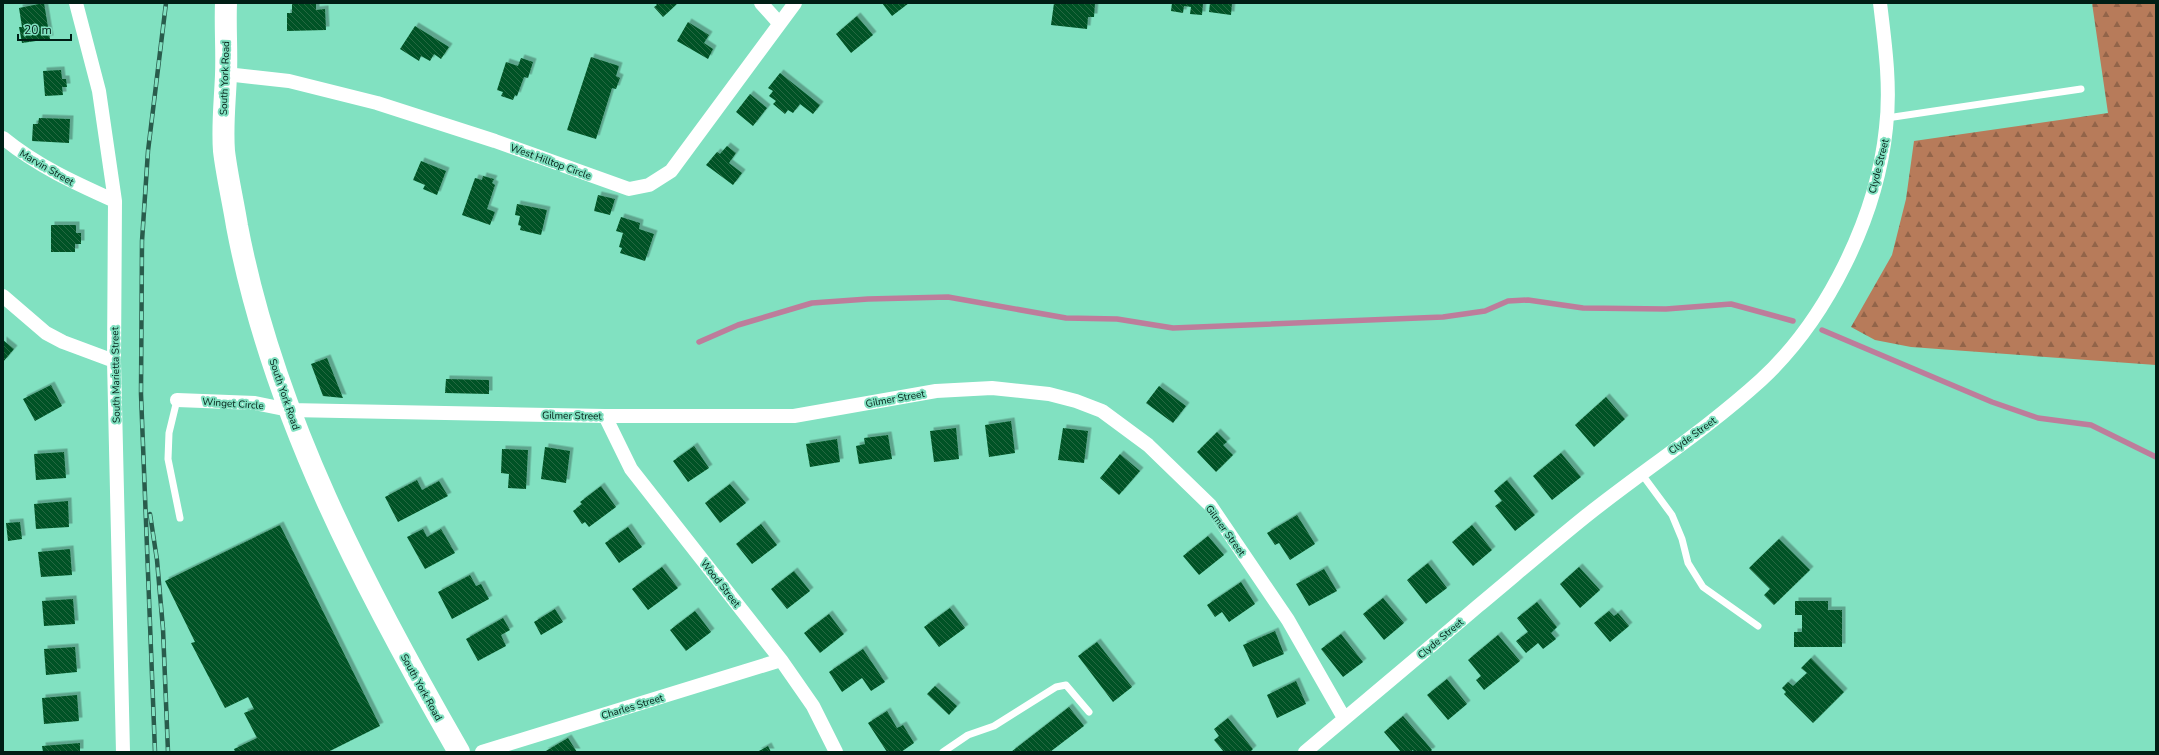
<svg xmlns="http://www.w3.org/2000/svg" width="2159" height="755" viewBox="0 0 2159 755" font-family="'Nunito Sans',sans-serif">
	<defs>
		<pattern id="forest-firs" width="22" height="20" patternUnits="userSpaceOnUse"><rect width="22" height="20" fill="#b77b5a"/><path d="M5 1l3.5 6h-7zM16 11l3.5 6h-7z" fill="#926449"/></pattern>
		<pattern id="building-back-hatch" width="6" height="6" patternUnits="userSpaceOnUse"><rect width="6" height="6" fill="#065325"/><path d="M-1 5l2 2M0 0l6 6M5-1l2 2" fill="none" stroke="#286843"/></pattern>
		<filter id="shadow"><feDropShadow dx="3.5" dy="-3.5" stdDeviation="0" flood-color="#0004"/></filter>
	</defs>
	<rect width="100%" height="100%" fill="#81e1c1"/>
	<path fill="url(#forest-firs)" d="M2092,3H2156V365L1911,347L1875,340L1851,327L1892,255L1906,199L1914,141L2108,113Z"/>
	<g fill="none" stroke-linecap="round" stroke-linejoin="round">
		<path stroke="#bd7d9b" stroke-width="5.5" d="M1822,330L1992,402L2038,418L2091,425L2156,457
			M699,342L738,325L812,303L868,299L948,297L1066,318L1117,319L1173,328L1443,317L1485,311L1508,301L1528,300L1583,308L1666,309L1731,304L1793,321"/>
	</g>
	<path fill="url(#building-back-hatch)" filter="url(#shadow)" d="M44,3L50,39L22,43L19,27H22L19,8Z
		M292,3H316V10L325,9L326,30L287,31V13H292Z
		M655,3H678L663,17L654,7L657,5Z
		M882,3H909L892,16Z
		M1054,3H1095L1094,17H1088L1087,29L1051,25Z
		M1172,3H1203L1202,15L1190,14L1191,7L1184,6L1183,13L1171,11Z
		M1210,3H1232L1231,15L1209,12Z
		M857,16L873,35L851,53L836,34Z
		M688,22L709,35L704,43L713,49L708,59L677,41Z
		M415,26L449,47L441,59L434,54L430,61L421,56L419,61L400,49Z
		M591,57L619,66L616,76L620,78L616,89L612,88L596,139L567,130Z
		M521,58L533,62L528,78L524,77L517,96L515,95L513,100L501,96L503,92L497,90L506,62L518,66Z
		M61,70L62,79H66L67,87H62L63,95L45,96L43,71Z
		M780,73L820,105L813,114L800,104L793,113L788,110L785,114L773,104L776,101L769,96L773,91L768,88Z
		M750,94L767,108L753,126L736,112Z
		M39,118L70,119L69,143L32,141L33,124H38Z
		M727,146L736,153L729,163L742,173L733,185L706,165L717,152L720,154Z
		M421,161L446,171L437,195L423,189L425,185L413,180Z
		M483,176L494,179L492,183L495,185L487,209L495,212L490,225L462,215L475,178L482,180Z
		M598,195L615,199L610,215L594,211Z
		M517,204L547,210L541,235L520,230L521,226L518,225L520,216L515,215Z
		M621,217L640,223L639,229L654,234L645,261L620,253L622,248L619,247L623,233L616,231Z
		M51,225H76V233H81V244H75V252H51Z
		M3,340L14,349L3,362Z
		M327,358L343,398L323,396L311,364Z
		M446,379L489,380V394L445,393Z
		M51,385L62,406L35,421L23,399Z
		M1159,386L1186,406L1173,423L1146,403Z
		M1606,397L1625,419L1594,447L1575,425Z
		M1011,421L1015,453L989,457L985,425Z
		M956,428L959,459L934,462L930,431Z
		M1063,428L1088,431L1084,463L1058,460Z
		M1217,432L1227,442L1223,445L1233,455L1216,472L1197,452Z
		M888,435L892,459L859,464L856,446L865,444L864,438Z
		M837,439L840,462L810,467L806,444Z
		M694,446L709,468L688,482L673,461Z
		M545,447L570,451L566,483L541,479Z
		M502,449L528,450L526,489L508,488L509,474L501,473Z
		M64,452L66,478L36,480L34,454Z
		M1561,453L1581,477L1552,500L1533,476Z
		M1120,454L1140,471L1119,495L1100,478Z
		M417,480L422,490L439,481L448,496L398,522L385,497Z
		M1507,480L1535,515L1515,531L1495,506L1502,501L1494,491Z
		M730,484L746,503L720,523L705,503Z
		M601,486L616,507L589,527L585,522L582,524L573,511L582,504L580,502Z
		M68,501L69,527L36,529L34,504Z
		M1297,515L1315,544L1290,560L1279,543L1275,545L1267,533Z
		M20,522L22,539L8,541L6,523Z
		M761,524L777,545L752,564L736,544Z
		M280,525L380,726L328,752H235L234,749L257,738L244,713L254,709L248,697L225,708L191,643L195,642L165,581Z
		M1472,525L1492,550L1473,566L1452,542Z
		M628,527L642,547L619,563L605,543Z
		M423,529L427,537L441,529L455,553L425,569L407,537Z
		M1208,536L1224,555L1199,575L1183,556Z
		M1779,539L1810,570L1774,605L1764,595L1770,589L1749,568Z
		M70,549L72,575L41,577L38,552Z
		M1428,563L1447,588L1426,604L1407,580Z
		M662,567L678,588L648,610L632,589Z
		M1579,567L1600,590L1580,608L1560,584Z
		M1324,569L1337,591L1309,606L1296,584Z
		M794,571L810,591L787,609L771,589Z
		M470,575L476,586L481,584L489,599L452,619L438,592Z
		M1241,582L1255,604L1229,622L1222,612L1215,617L1207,605Z
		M1383,598L1404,623L1384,640L1363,614Z
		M73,599L75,624L44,626L42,601Z
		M1795,601H1828V610H1842V647H1794V632H1802V615H1795Z
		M1537,602L1557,627L1551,633L1556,639L1543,649L1538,643L1526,653L1516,641L1528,632L1517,618Z
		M950,608L965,628L939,647L924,627Z
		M555,609L563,622L541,635L534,622Z
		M695,611L711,632L686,651L670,630Z
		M1609,611L1614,616L1618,613L1629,626L1610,642L1594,623Z
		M829,614L844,634L820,653L804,633Z
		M503,618L510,630L501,635L506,646L478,661L466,639Z
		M1275,631L1284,654L1253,667L1243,645Z
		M1341,634L1363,662L1343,677L1321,649Z
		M1498,635L1520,661L1484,690L1476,680L1481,676L1468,660Z
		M1097,642L1132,687L1113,702L1078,656Z
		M75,647L77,672L46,675L44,649Z
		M863,649L885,682L871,691L862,678L842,692L829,672Z
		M1811,658L1844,692L1813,723L1784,694L1786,692L1782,688L1788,682L1793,686L1807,673L1801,668Z
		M1447,679L1467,704L1448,720L1427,695Z
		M1296,681L1306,704L1277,718L1267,695Z
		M935,686L957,706L949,715L927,694Z
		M77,695L79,721L44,724L42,698Z
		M1069,707L1084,726L1050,752H1011Z
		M887,711L897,728L903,725L914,743L901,752H887L868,723Z
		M1403,716L1432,750L1430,752H1414L1413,750L1410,752H1401L1384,732Z
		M1228,718L1253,749L1250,752H1224L1214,740L1219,736L1214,729Z
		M568,738L577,752H544Z
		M80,743V752H43L42,746Z
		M768,746L771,752H757Z"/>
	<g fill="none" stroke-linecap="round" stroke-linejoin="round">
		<path stroke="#fff" stroke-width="7" d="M1887,118L2081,89
			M177,400L169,433L168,459L180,518
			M1641,473L1672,515L1682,539L1688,563L1703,587L1758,626
			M943,752L968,735L994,726L1056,687L1066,685L1089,712"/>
		<path stroke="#fff" stroke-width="14" d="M76,3L99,91L115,201L114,361L123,752
			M761,3L779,23
			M226,74L289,81L377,103L495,141L629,189L649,185L671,171L795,3
			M3,138C37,166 75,183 115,201
			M3,296L46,333L63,342L114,361
			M177,400L255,403L289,410L605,416H794L936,391L992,388L1049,394L1076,401L1102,411L1148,445L1210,505L1288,620L1344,718
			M605,416L631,469L781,660L813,706L836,752
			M482,752L781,660
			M1305,752C1363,703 1421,655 1478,606C1514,576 1550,545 1586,516C1644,470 1706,430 1761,380C1827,319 1877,217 1886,128C1891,87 1885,44 1880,3"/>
		<path stroke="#fff" stroke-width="22" d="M226,3C225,27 227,51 226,75C225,101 222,125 224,151C227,176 233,201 237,226C273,415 364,587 459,752"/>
		<defs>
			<path id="rail" d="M150,514L157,560L163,629L168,752
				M155,752L141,394L142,241L148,151L166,3"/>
		</defs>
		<use href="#rail" stroke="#295c4c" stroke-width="4.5"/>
		<use href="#rail" stroke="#81e1c1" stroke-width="3" stroke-dasharray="9" stroke-linecap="butt"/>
	</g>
	<g text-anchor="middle" stroke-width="4" stroke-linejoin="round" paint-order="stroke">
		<g font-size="10" fill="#001e15" stroke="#81e1c1">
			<text transform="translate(224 78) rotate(-88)" y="4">South York Road</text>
			<text transform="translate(551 161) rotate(20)" y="4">West Hilltop Circle</text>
			<text transform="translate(1878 166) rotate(-76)" y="4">Clyde Street</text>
			<text transform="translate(47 167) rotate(30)" y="4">Marvin Street</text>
			<text transform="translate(115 375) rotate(-91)" y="4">South Marietta Street</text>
			<text transform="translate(285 394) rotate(71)" y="4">South York Road</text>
			<text transform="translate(895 398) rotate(-10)" y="4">Gilmer Street</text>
			<text transform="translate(233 403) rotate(4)" y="4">Winget Circle</text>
			<text transform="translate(572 415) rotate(1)" y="4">Gilmer Street</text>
			<text transform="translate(1692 435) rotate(-36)" y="4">Clyde Street</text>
			<text transform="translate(1226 530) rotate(54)" y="4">Gilmer Street</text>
			<text transform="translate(721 583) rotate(52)" y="4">Wood Street</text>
			<text transform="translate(1440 638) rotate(-40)" y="4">Clyde Street</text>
			<text transform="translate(422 687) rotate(61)" y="4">South York Road</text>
			<text transform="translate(632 706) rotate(-17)" y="4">Charles Street</text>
		</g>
	</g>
	<rect width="2159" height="755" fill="none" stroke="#001e15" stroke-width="8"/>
	<path d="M18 34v6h53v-6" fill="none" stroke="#001e15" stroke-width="2"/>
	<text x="24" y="34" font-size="12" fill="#001e15" stroke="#81e1c1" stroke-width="3" paint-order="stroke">20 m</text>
</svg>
